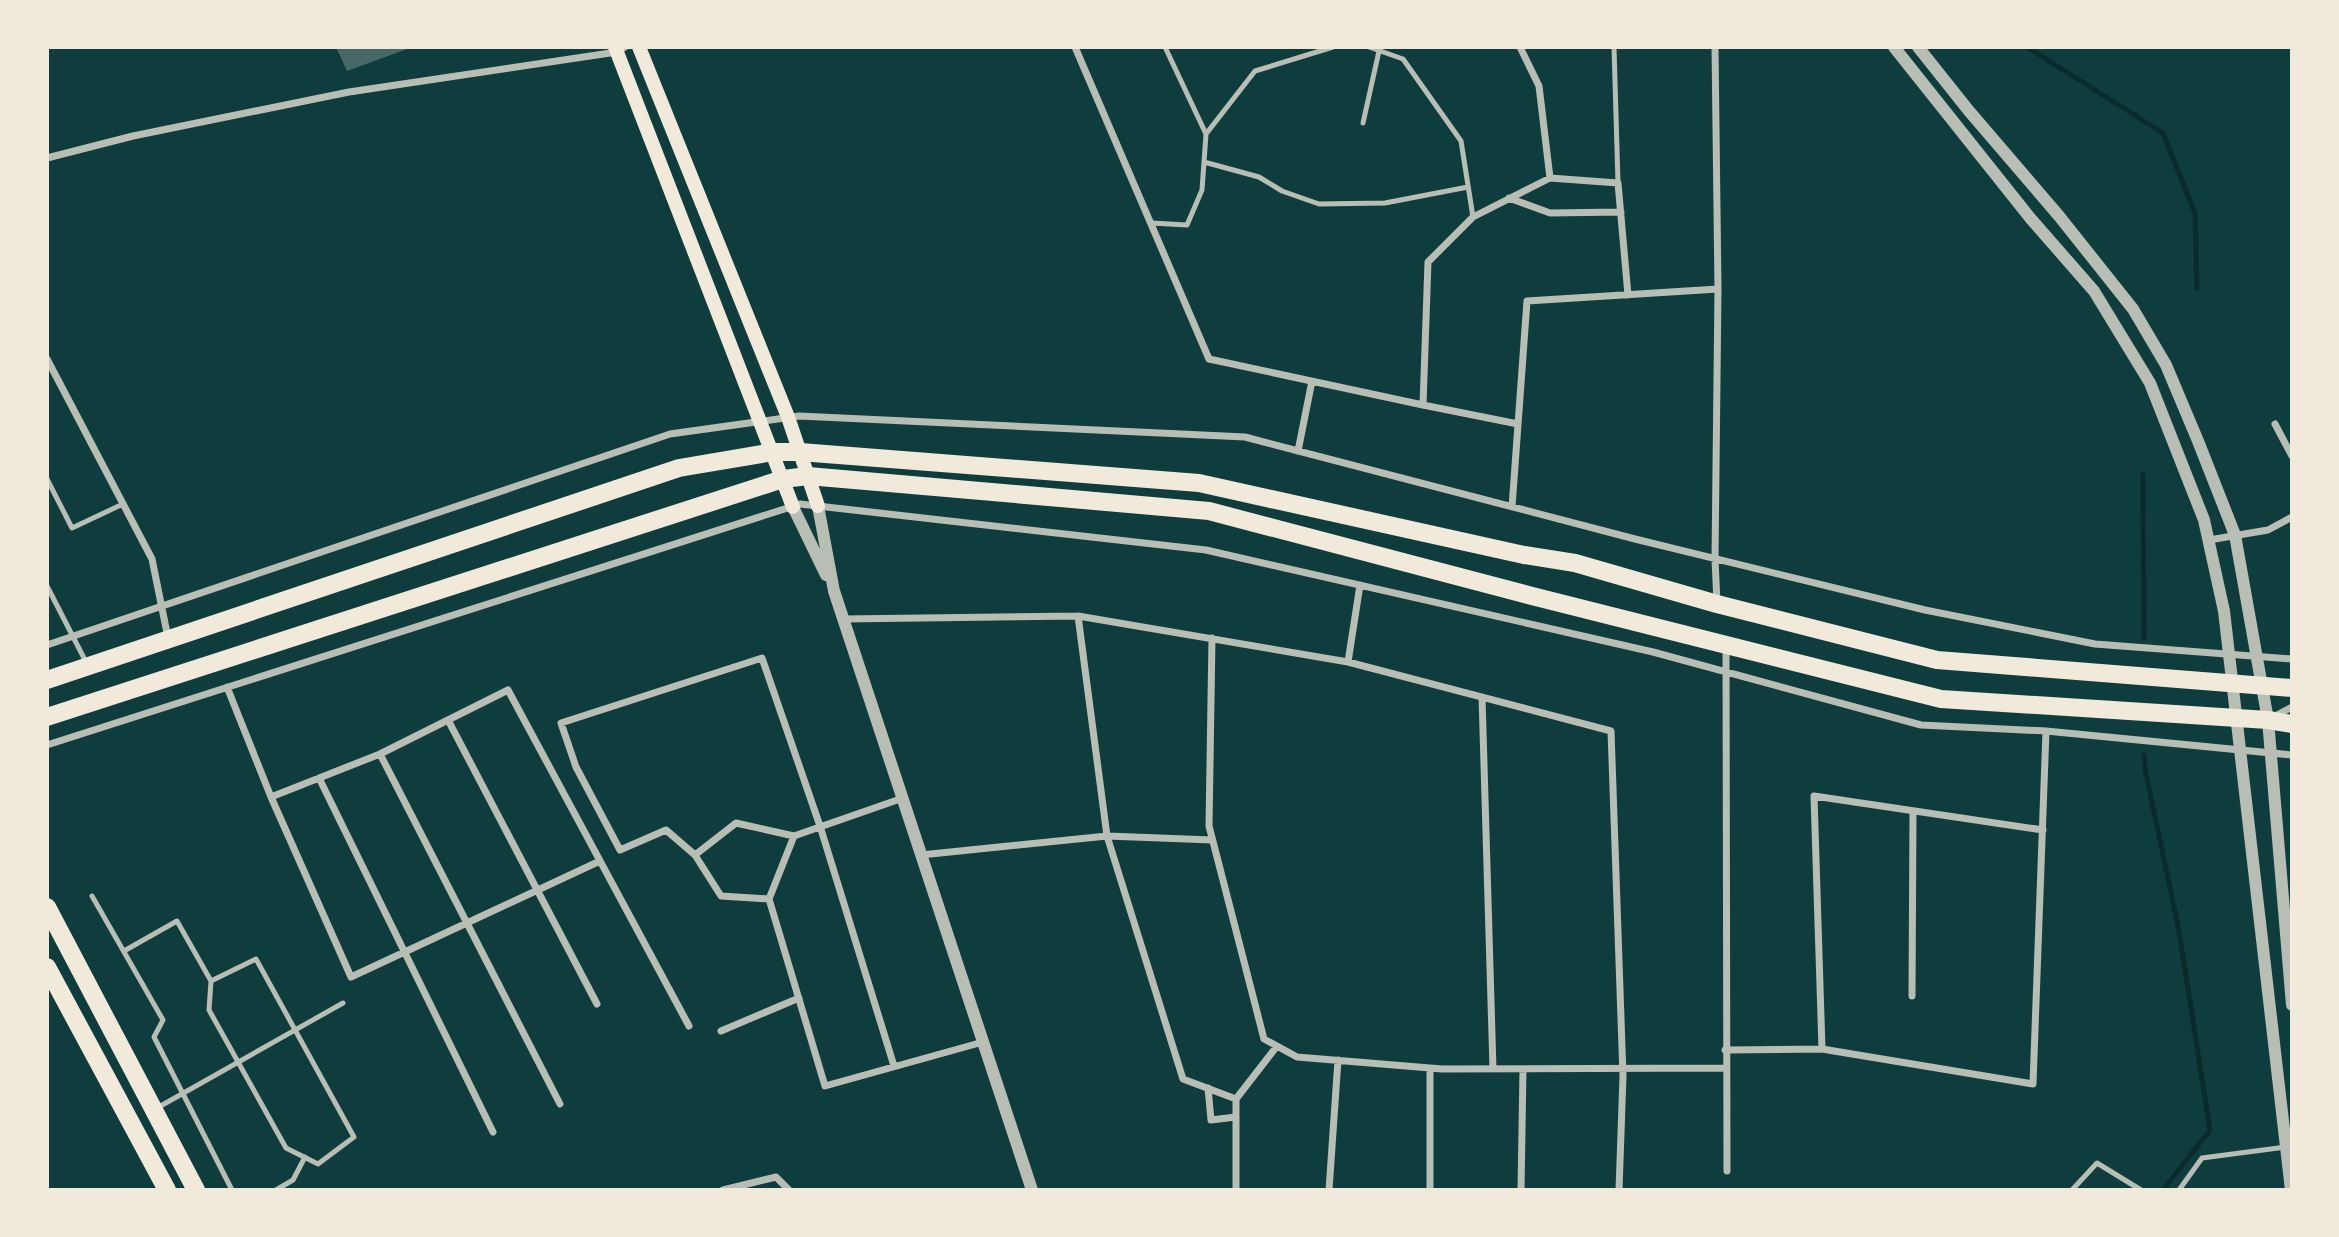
<svg xmlns="http://www.w3.org/2000/svg" width="2339" height="1237" viewBox="0 0 2339 1237" font-family="Commissioner,sans-serif">
	<rect width="100%" height="100%" fill="#0f3d3e"/>
	<g fill="none" stroke-linecap="round" stroke-linejoin="round">
		<path stroke="#0a2a2b" stroke-width="5" d="M2027,47L2163,133L2195,213L2197,289
			M2143,474L2144,638
			M2144,755L2145,769L2179,931L2210,1130L2163,1190"/>
	</g>
	<path fill="#486865" d="M336,47H406L407,49L347,71Z"/>
	<g fill="none" stroke-linecap="round" stroke-linejoin="round">
		<path stroke="#b8beb3" stroke-width="5" d="M1165,47L1206,134
			M1369,47L1403,59L1461,141L1473,217
			M1614,47L1618,183
			M1363,123L1379,51
			M1204,162L1259,177L1282,191L1319,204L1385,203L1468,187
			M1151,223L1187,225L1202,190L1206,134L1255,71L1333,47
			M47,479L72,528L123,504
			M47,586L87,664
			M92,896L163,1020L154,1037L232,1190
			M124,951L177,921L211,981L209,1010L286,1148L318,1164L354,1137L256,959L211,981
			M157,1108L343,1003
			M276,1190L293,1180L305,1157
			M2072,1190L2097,1163L2141,1190
			M2179,1190L2202,1158L2286,1147"/>
		<path stroke="#b8beb3" stroke-width="7" d="M1075,47L1209,359L1423,405
			M1520,47L1539,86L1550,178
			M1715,47L1718,289L1715,559L1717,603
			M47,158L133,136L349,92L617,52L625,47
			M1509,198L1550,213L1621,212
			M47,359L152,559L168,638
			M1518,424L1423,405L1428,262L1473,217L1550,178L1618,183L1628,295
			M2275,424L2292,456
			M1298,451L1312,381
			M1512,507L1527,301L1718,289
			M2209,540L2268,530L2292,517
			M1078,616L1107,836L1183,1079L1236,1099V1190
			M843,619L1078,616L1348,662L1611,731L1623,1076L1619,1190
			M1212,638L1209,826L1264,1039L1297,1057L1442,1069L1726,1068
			M47,645L670,434L799,416L1245,437L1635,539L1925,610L2095,644L2292,659
			M1726,645L1727,1171
			M1348,662L1360,585
			M227,687L271,797L351,977L600,861
			M1482,697L1493,1069
			M2275,716L2292,707
			M448,720L597,1004
			M47,745L800,504L1206,550L1653,652L1921,725L2046,731L2292,755
			M380,754L560,1104
			M319,778L493,1132
			M271,797L380,754L508,690L689,1026
			M794,836L769,899L825,1086L983,1042
			M695,855L721,896L769,899
			M921,855L1107,836L1212,840
			M1912,996L1913,811
			M721,1031L799,998
			M1822,1049L1814,796L2043,830
			M1725,1050L1822,1049L2033,1084L2046,731
			M894,1066L820,826L762,658L561,723L576,767L620,850L666,830L695,855L736,823L794,836L903,798
			M1430,1068V1190
			M1208,1088L1211,1120L1236,1117
			M1236,1099L1277,1046
			M723,1190L776,1177L789,1190
			M1329,1190L1338,1060
			M1521,1190L1523,1069"/>
		<path stroke="#b8beb3" stroke-width="12" d="M1894,47L2031,219L2094,291L2150,383L2204,520L2224,611L2291,1190
			M1918,47L1969,111L2059,216L2133,309L2166,365L2198,441L2235,535L2268,720L2292,1005
			M818,506L834,591L1032,1190
			M793,507L826,575"/>
		<path stroke="#f1e9da" stroke-width="14" d="M615,47L793,507
			M639,47L788,417L818,506"/>
		<path stroke="#f1e9da" stroke-width="18" d="M47,680L679,468L773,452H800L1199,483L1524,555L1575,563L1717,604L1937,660L2292,688
			M47,717L783,479L808,476L1209,511L1532,596L1941,699L2268,720L2292,724
			M47,907L196,1190
			M47,967L167,1190"/>
	</g>
	<rect width="2339" height="1237" fill="none" stroke="#f1e9da" stroke-width="98"/>
</svg>
